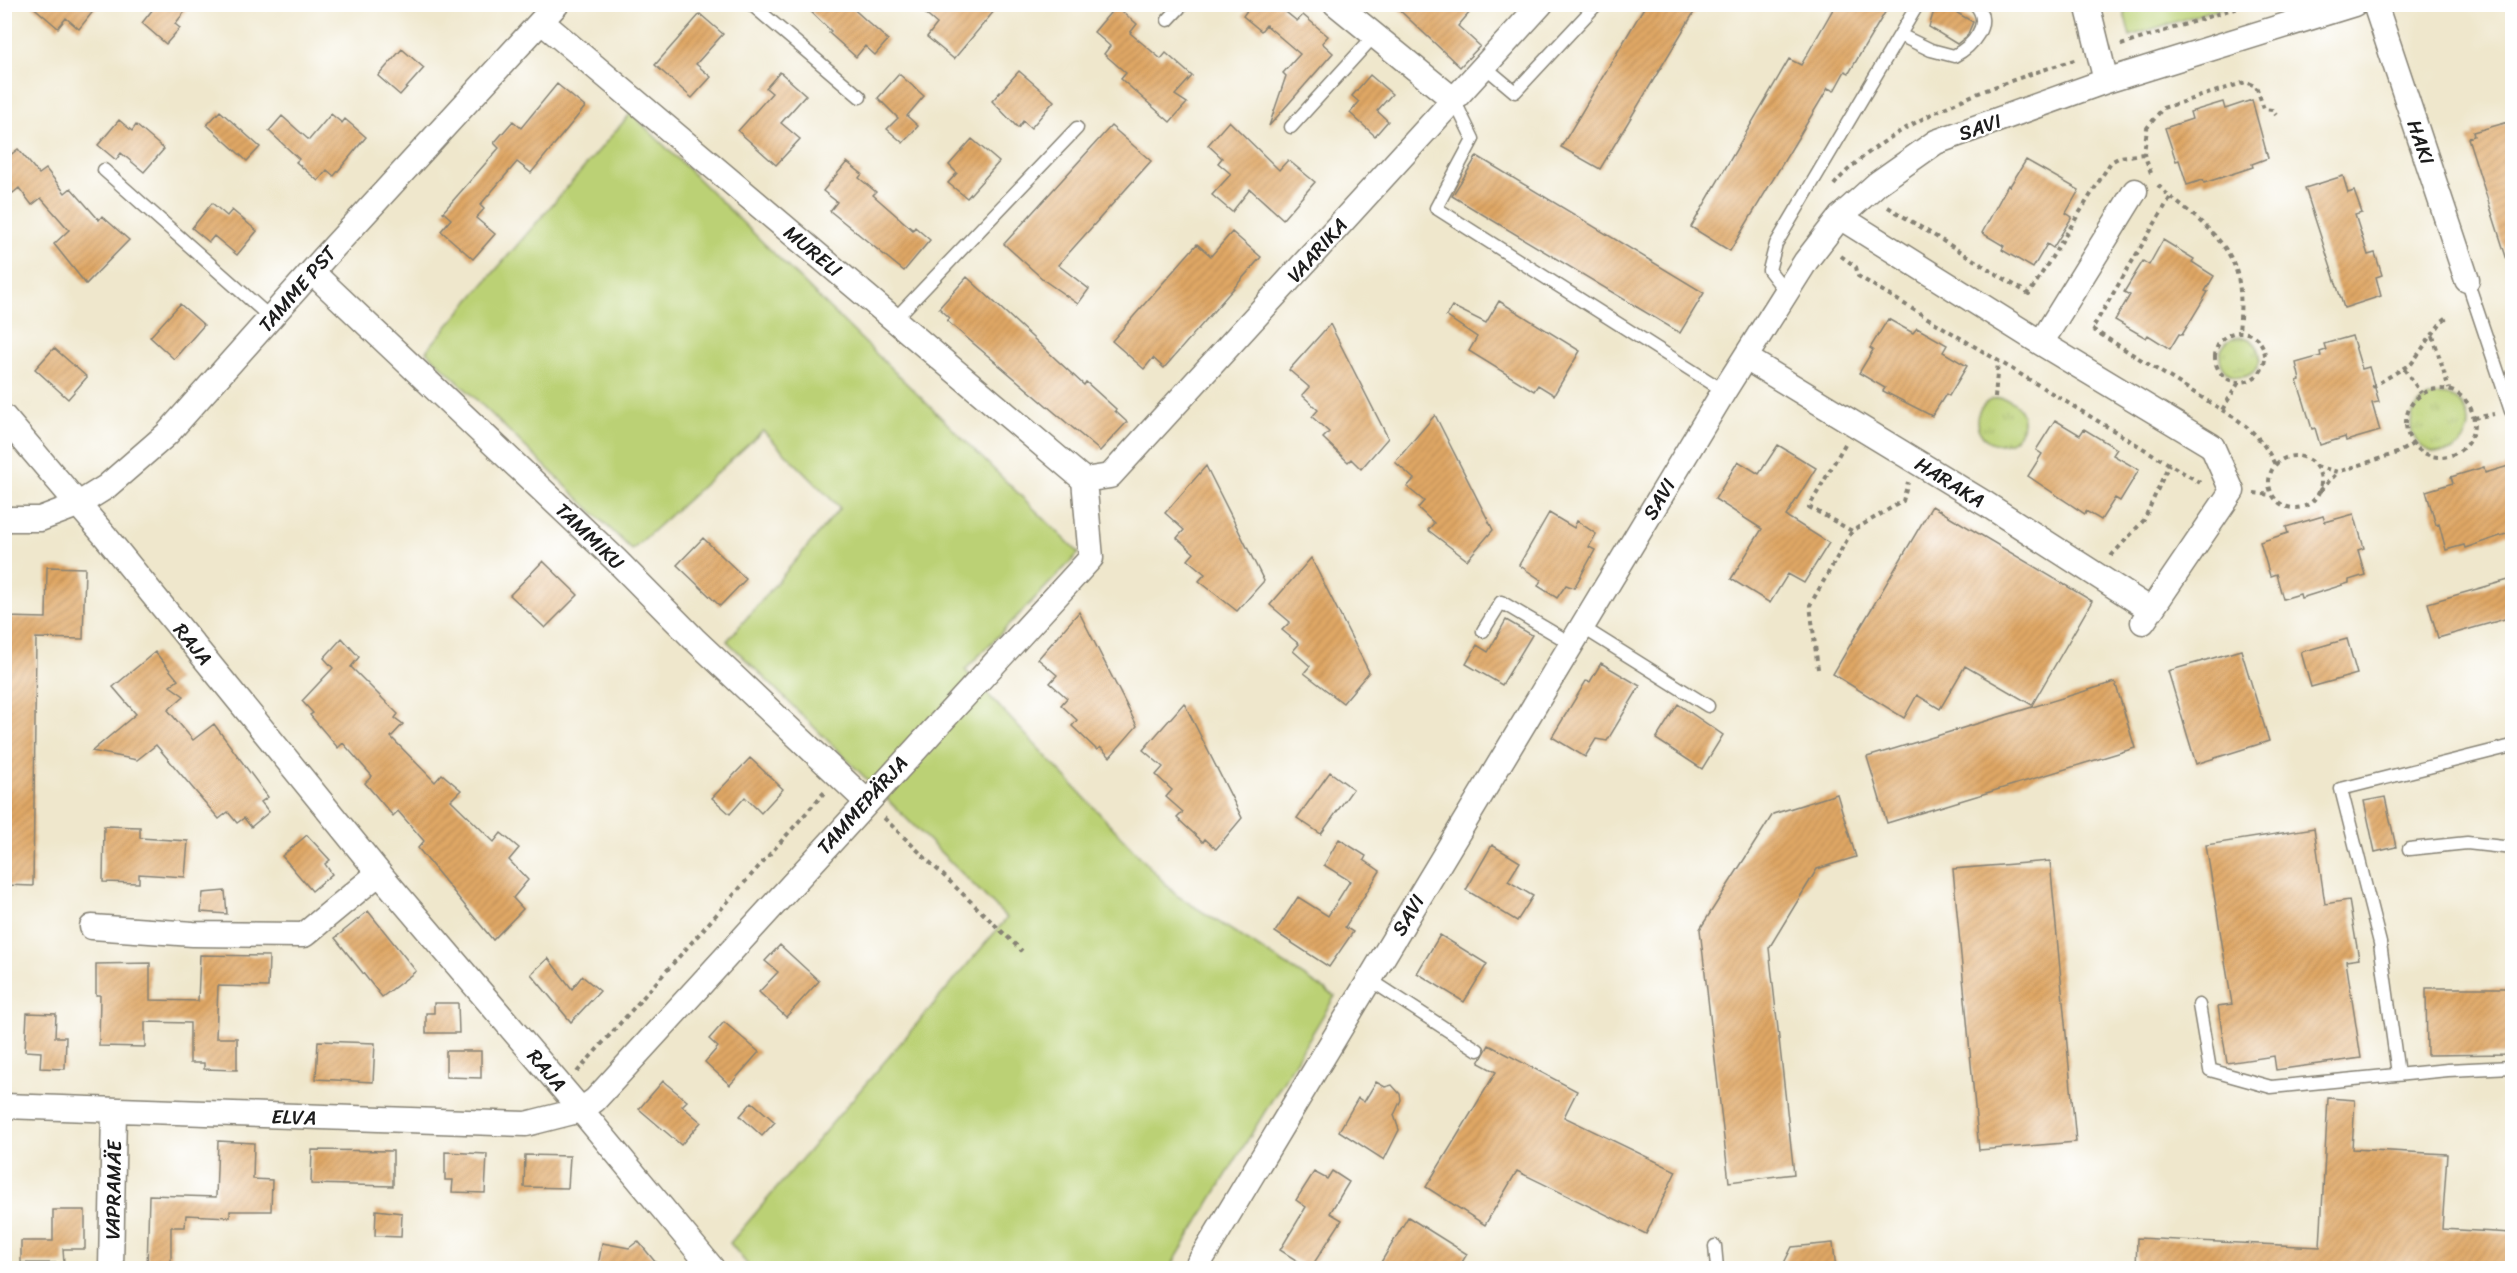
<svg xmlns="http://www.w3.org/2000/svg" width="2517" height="1273" viewBox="0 0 2517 1273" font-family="Sriracha,sans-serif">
	<defs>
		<pattern id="park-tufts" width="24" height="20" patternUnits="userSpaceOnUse" patternTransform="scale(1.5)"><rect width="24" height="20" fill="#bbd175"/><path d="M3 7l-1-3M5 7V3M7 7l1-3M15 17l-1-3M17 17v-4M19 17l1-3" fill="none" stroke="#a0b365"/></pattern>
		<pattern id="building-hatch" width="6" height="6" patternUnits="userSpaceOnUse" patternTransform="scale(1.5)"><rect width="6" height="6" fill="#dfa765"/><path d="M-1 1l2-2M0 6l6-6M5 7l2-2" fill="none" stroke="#bf8f57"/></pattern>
	</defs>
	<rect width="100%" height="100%" fill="#fff"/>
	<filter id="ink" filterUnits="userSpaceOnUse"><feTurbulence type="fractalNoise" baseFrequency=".0167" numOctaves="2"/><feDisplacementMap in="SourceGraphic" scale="12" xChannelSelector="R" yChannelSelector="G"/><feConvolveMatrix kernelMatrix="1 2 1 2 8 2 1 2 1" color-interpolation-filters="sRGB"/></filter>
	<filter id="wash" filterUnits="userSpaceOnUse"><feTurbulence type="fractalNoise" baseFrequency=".008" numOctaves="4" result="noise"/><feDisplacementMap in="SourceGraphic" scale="24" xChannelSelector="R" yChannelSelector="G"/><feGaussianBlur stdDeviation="1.35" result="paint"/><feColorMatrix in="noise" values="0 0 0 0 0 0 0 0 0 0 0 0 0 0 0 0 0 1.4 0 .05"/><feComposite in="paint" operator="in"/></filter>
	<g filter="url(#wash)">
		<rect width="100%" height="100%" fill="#efe7cc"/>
		<path fill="#bbd175" stroke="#6c7648" stroke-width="1.5" d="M2122,5V4L2230,5L2130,36Z
			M631,113L1079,553L965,670L1176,895L1335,996L1170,1268H750L730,1243L1007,918L727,641L840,508L763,431L632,550L426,351Z"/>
		<path fill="url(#park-tufts)" stroke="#6c7648" stroke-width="1.5" d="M2220 357a20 20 0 1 1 40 0a20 20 0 1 1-40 0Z
			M2411 424a29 29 0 1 1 58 0a29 29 0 1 1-58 0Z
			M1977 421a23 23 0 1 1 46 0a23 23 0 1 1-46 0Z"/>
		<g id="blocks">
			<path fill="url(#building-hatch)" d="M30,4H99L79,29L66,18L58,28Z
				M157,4H191L175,24L180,28L166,44L142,23Z
				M803,4H848L888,40L875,55L865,46L856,57L829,33L831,31Z
				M914,4H1000L954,59L927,37L937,24Z
				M1243,4H1284L1281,8L1297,21L1303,15L1328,36L1322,43L1333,53L1269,126L1286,76L1283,73L1300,54L1266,25L1261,31L1243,16L1248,9Z
				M1393,4H1477L1458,26L1480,46L1460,67Z
				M1646,4H1699L1600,169L1561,147Z
				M1836,4H1890L1849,73L1845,71L1834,91L1828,88L1730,251L1691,227L1789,59L1801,65Z
				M1942,4L1973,22L1967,36L1957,44L1929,27L1933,14Z
				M1116,6L1137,24L1130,33L1161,59L1166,53L1192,76L1175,95L1187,103L1170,122L1121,79L1126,73L1104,54L1110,46L1094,32Z
				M700,14L723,34L696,64L711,77L692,98L655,65Z
				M402,49L424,68L400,95L378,76Z
				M1019,71L1054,101L1031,128L1023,121L1018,128L992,101Z
				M780,72L806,95L781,123L800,139L776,165L738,131L772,93L766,88Z
				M899,74L924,96L907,116L918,126L903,143L887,129L898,118L878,98Z
				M1370,75L1392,94L1377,111L1388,121L1375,136L1350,113L1359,102L1352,96Z
				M557,84L585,107L531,173L517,162L480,205L484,209L476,218L495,234L473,259L441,231L451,219L443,212L499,148L494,143L513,121L521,128Z
				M2252,100L2268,158L2252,164L2253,167L2204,183L2203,180L2187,185L2179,160L2176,161L2165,128L2192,119L2190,112L2223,102L2225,109Z
				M220,111L260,147L247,161L207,125Z
				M331,114L342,123L345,119L366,137L334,176L327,170L318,181L296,162L299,159L269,131L282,116L309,140Z
				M119,120L132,131L136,125L164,149L144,172L121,153L116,160L98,145Z
				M1229,121L1279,170L1288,160L1315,182L1283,219L1250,189L1232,212L1212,195L1231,174L1218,163L1222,158L1208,145Z
				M2512,121V263H2508L2468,138L2474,136L2473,132Z
				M1111,126L1151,161L1058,265L1089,289L1078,304L1045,281L1004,244Z
				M972,139L999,162L967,198L948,183L957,173L949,165Z
				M18,149L39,174L46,169L65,193L71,188L99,220L102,216L129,240L86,284L54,244L69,230L41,198L32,205L19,188L13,193L4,183V160Z
				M1477,156L1704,293L1680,333L1452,196Z
				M2026,160L2079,190L2066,213L2072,217L2053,248L2047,244L2033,268L2002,250L2004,246L1982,233L2008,185L2010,186Z
				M847,162L862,174L859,178L876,192L873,195L913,230L915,227L930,240L904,271L830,211L837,202L823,191Z
				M2343,176L2348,193L2354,191L2362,213L2355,215L2368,255L2375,253L2382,275L2376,277L2381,296L2344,308L2305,188Z
				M212,203L227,216L232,210L257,231L237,255L214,236L209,242L192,228Z
				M1232,232L1261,257L1164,368L1153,358L1144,369L1112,341L1197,244L1211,256Z
				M2163,240L2194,259L2192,262L2214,276L2205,291L2208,292L2182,335L2179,334L2170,349L2148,335L2146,338L2115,320L2130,295L2124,292L2143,261L2149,265Z
				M967,277L1084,385L1086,382L1116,409L1115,411L1127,422L1100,451L947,321L950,318L939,308Z
				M1499,301L1580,351L1554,395L1538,385L1534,391L1469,351L1477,337L1446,316L1452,306L1486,323Z
				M180,304L204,325L174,359L150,337Z
				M1888,319L1913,333L1917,328L1947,345L1943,352L1967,366L1949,396L1946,394L1932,416L1883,391L1885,388L1859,373L1873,350L1870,348Z
				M1330,324L1388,438L1361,469L1351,459L1348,462L1323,438L1329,432L1312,417L1318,410L1302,395L1309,387L1289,370Z
				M2352,336L2362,369L2369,367L2379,402L2372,403L2380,431L2346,441L2345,437L2320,445L2315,428L2312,429L2304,402L2297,381L2300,380L2296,363L2321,356L2320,352L2326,350L2324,344Z
				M54,348L87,377L68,399L35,369Z
				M1435,415L1493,530L1467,560L1428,530L1434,523L1418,508L1424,501L1407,487L1414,479L1395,462Z
				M2055,420L2080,435L2084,429L2117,449L2113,455L2139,470L2120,501L2115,498L2101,520L2086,511L2085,514L2028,476L2042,454L2036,450Z
				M1778,445L1816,468L1786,516L1829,543L1804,583L1788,574L1770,603L1731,579L1762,529L1715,499L1738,461L1759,474Z
				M2512,465V532L2465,548L2464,545L2446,550L2439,524L2436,525L2426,491L2453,483L2451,477L2484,467L2485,473Z
				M1206,466L1264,581L1237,611L1199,581L1205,574L1188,560L1194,553L1177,538L1184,530L1165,513Z
				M1932,506L2092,601L2032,705L1965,666L1940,709L1917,695L1904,718L1833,674Z
				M1549,513L1574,528L1577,521L1596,534L1589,547L1595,550L1574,588L1566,585L1557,598L1538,586L1541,580L1519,565Z
				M2354,514L2364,548L2358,550L2365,575L2349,580V583L2301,598L2300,594L2283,599L2276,574L2270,576L2260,542L2288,533L2286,527L2323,516L2325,522Z
				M703,538L746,579L720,606L677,565Z
				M1311,558L1369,672L1343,703L1304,673L1310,666L1293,651L1299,644L1282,630L1290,622L1270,605Z
				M543,561L578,595L545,628L510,595Z
				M47,567L85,568L83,639L36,638L33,886L4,885V617L46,618Z
				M2512,579V617L2438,638L2428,603Z
				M1079,612L1137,726L1110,757L1100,747L1097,750L1072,726L1077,720L1061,705L1067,698L1050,683L1057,675L1038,659Z
				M1506,620L1532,635L1502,685L1466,664L1477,645L1488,652Z
				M342,638L359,657L351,667L398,714L395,718L403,724L391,737L435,782L442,774L461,790L451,800L494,842L501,833L519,848L509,860L528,880L513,898L523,909L493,940L418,848L424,841L398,811L393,816L365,783L372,776L343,743L338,748L310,715L313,713L302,701L333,668L324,658Z
				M2347,639L2357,674L2311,687L2301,652Z
				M2241,650L2269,741L2196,764L2168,671Z
				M155,652L178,680L170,686L184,696L168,710L193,740L214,724L268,797L261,802L269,812L251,827L244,818L237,823L228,812L219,819L156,745L137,760L92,751L136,714L113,687Z
				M1601,663L1640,686L1607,741L1596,739L1585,757L1552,737L1586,681L1590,682Z
				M2115,682L2135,748L1887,823L1867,757Z
				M1184,703L1242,818L1216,849L1205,839L1203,842L1177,818L1183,812L1166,797L1172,790L1156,775L1163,767L1143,750Z
				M1678,704L1723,735L1702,769L1656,739Z
				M750,758L783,789L761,813L745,797L730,814L712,798Z
				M1330,772L1353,789L1321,834L1297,818Z
				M1837,794L1856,857L1817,869L1769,948L1794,1174L1729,1182L1700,929L1773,814Z
				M2385,797L2396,847L2375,852L2364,801Z
				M104,826L140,827V838L188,841L185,877L139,874V883L103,882Z
				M2314,828L2325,904L2349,900L2359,959L2346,961L2361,1058L2276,1070L2274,1056L2227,1063L2218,1006L2232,1004L2206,845Z
				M307,835L330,860L325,864L332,874L312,891L282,856Z
				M1339,839L1366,856L1364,860L1380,871L1345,927L1353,932L1329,967L1275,932L1298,897L1328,916L1350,881L1324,865Z
				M1492,845L1520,862L1508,881L1533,896L1517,921L1466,890Z
				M2050,861L2076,1142L1979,1150L1953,869Z
				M225,891L227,914L201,912L203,893Z
				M368,911L416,971L382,997L335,938Z
				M1440,935L1487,964L1464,1002L1417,973Z
				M780,945L819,981L786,1017L759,992L778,972L765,961Z
				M200,955L269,956L268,987L218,986L216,1038H237V1070L204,1069V1063H190V1023L145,1022V1047L99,1046L100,995H96V964L150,963V1000L198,1001Z
				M548,958L572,989L582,976L600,991L571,1022L531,974Z
				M2426,988H2512V1054L2427,1055Z
				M434,1003H458L459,1033H426V1013H434Z
				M27,1013L56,1014L55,1037H66L65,1069L40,1068L41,1052L25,1051Z
				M724,1022L759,1052L730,1085L705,1062L718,1047L709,1039Z
				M318,1041L375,1043L373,1082L316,1079Z
				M1489,1045L1577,1091L1564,1117L1676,1171L1646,1234L1517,1171L1485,1225L1426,1187L1496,1072L1479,1063Z
				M446,1051H481V1078L446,1077Z
				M663,1081L687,1101L682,1106L701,1122L681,1145L639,1109Z
				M1376,1082L1385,1087L1392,1085L1400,1094L1401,1100L1394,1115L1399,1130L1384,1160L1339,1131L1358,1098L1364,1102Z
				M2328,1098L2355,1100L2352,1149L2447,1154L2442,1229L2512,1233V1269H2136L2137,1238L2320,1247Z
				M752,1102L775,1122L762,1136L740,1116Z
				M218,1141L254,1143L253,1179L272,1180L271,1211H230V1217L186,1215L185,1227H171V1269H147L149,1195L216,1197Z
				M312,1150L393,1151V1186L311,1184Z
				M445,1152L487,1154L485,1193L452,1192L453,1180H445Z
				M525,1155L570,1156L568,1188L524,1187Z
				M1332,1171L1349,1182L1330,1213L1342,1220L1310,1269L1280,1250L1306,1207L1296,1200L1314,1172L1327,1179Z
				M53,1210H85V1249H63L64,1263H21V1241H53Z
				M376,1210L402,1213L401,1237L375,1236Z
				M1408,1217L1467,1254L1458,1269H1377Z
				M638,1241L661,1269H613L598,1266L602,1243L629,1248Z
				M1833,1243L1836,1269H1781L1792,1247Z"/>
		</g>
	</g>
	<g filter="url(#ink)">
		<use href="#blocks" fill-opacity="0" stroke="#868274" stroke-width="1.5"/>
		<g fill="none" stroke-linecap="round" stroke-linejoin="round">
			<defs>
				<path id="service" d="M751,4L860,97
					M1168,20L1183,4
					M1900,35L1931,50L1954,56C1971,47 1994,24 1975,4
					M1484,66L1515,92L1597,4
					M1454,100L1473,139L1436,208L1724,391
					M1291,127L1373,37
					M104,170L272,319
					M2467,280L2511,411
					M1786,292L1769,270L1776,244L1918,4
					M895,319L1077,128
					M1582,627L1708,706
					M1483,631L1501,602L1572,644
					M2409,849L2467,843L2512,848
					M1369,979L1478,1050
					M2199,1005L2210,1070L2271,1087L2448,1070L2512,1067
					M2398,1074L2380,943L2341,789L2512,746
					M1715,1246L1717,1268"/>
				<path id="minor" d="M1336,4L1454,100
					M2087,4L2106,81
					M2375,4L2467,280
					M542,22L1084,480
					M1840,217L2041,343L2212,446L2232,491L2143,622
					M312,272L615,559L694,639L866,801
					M2041,343L2135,191
					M1746,358L1986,504L2151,610
					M4,417L106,537L379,873L581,1110L712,1268
					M1084,480L1110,476L1541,4
					M4,519H40L77,505L106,487L167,434L323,259L557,4
					M92,927L193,934L304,935L379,873
					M4,1106L526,1124L581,1110L595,1100L1091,558L1084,480
					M111,1268L114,1111
					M1196,1268L1724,391L1806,261L1840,217L1878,183L1936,142L2106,81L2354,4"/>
			</defs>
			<use href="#service" stroke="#868274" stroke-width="15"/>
			<use href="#minor" stroke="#868274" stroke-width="27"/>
			<path stroke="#868274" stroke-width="4" stroke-dasharray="4.5 4.5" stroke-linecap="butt" d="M2121,45L2248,4
				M2151,173L2144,154L2147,128L2163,108L2246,82L2256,86L2264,109L2272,110L2276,115
				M1834,185C1845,171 1860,159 1875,148C1937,104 2005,82 2077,59
				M2158,185C2168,196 2181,205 2193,215C2238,254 2244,274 2239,332
				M2170,198L2092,329L2222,410L2239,382
				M1888,207L2029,294L2111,162L2120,157L2144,154
				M1841,256L1856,267L1858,276L2202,484
				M2215 357a25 25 0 1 1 50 0a25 25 0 1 1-50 0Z
				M2433,336L2449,389
				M2404,369L2421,393
				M2372,387L2412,363L2442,321L2449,316
				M2406 423a34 34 0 1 1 68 0a34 34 0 1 1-68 0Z
				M1995,398L1998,361
				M2222,410C2246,424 2263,438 2275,465
				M2474,418L2494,414
				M1845,444L1809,507L1852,531L1903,501L1908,482
				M2269 482a26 26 0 1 1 52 0a26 26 0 1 1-52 0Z
				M2316,466L2338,472L2397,453L2413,444
				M2320,491L2338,472
				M2254,493L2271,495
				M2111,556L2144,520L2169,464
				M1818,669L1810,605L1852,531
				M884,818L1022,951
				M577,1072L823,794L821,792"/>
			<use href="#service" stroke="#fff" stroke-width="12"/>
			<use href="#minor" stroke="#fff" stroke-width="24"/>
		</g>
	</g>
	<g text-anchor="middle" stroke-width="4.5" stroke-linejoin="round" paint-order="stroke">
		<g font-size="20" fill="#1c1c1c" stroke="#fff">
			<text transform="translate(1980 127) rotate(-19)" y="7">SAVI</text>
			<text transform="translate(2421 142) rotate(71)" y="7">HAKI</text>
			<text transform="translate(1317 250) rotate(-48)" y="7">VAARIKA</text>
			<text transform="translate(813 251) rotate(40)" y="7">MURELI</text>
			<text transform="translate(297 289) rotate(-49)" y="7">TAMME PST</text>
			<text transform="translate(1950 482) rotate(32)" y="7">HARAKA</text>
			<text transform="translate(1659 499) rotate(-59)" y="7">SAVI</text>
			<text transform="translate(590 536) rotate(44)" y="7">TAMMIKU</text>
			<text transform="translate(193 644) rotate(51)" y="7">RAJA</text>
			<text transform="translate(862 805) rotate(-48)" y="7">TAMMEPÄRJA</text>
			<text transform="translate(1408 915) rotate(-59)" y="7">SAVI</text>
			<text transform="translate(547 1070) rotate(50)" y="7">RAJA</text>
			<text transform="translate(294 1117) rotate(2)" y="7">ELVA</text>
			<text transform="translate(113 1190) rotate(-89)" y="7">VAPRAMÄE</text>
		</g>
	</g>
	<rect width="2517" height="1273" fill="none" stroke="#fff" stroke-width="24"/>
</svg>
